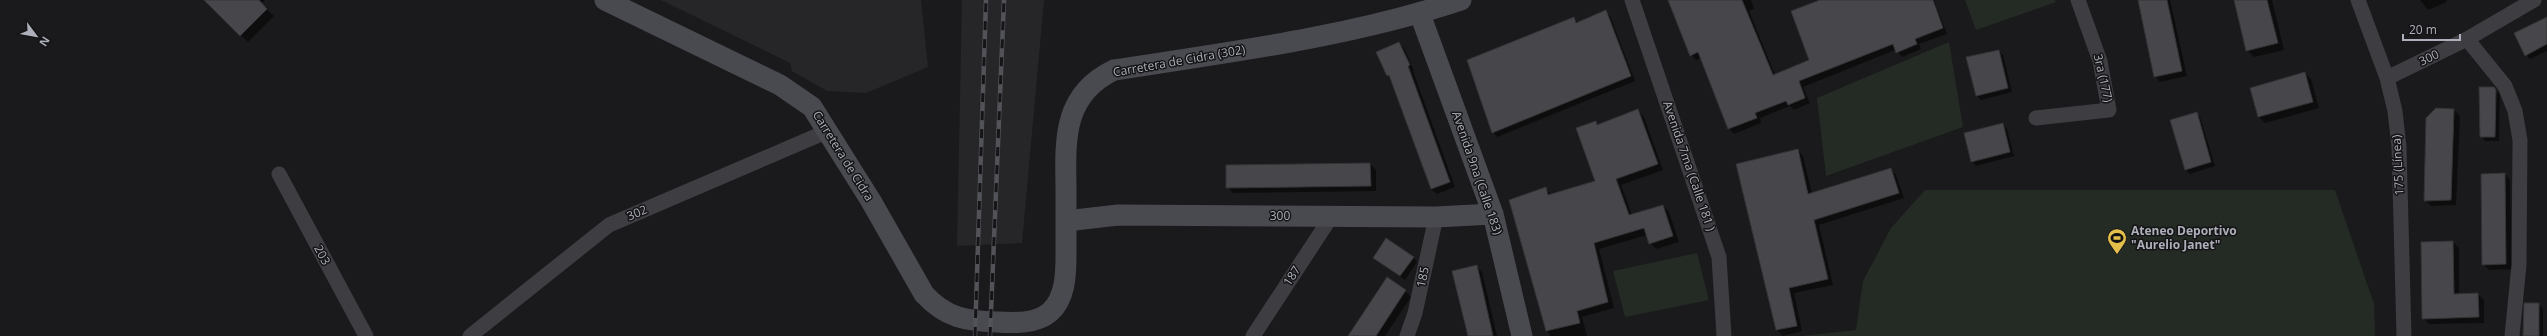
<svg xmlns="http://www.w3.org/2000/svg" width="2547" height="336" viewBox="0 0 2547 336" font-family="'Open Sans',sans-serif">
	<rect width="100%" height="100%" fill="#1a191b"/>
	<path fill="#262628" d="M661,0H921L928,67L866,93L827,91L792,71L790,63Z
		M962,0H1044L1022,243L957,246Z"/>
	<path fill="#242b25" d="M1965,0H2055L2056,2L1976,30Z
		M1949,42L1963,127L1826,176L1817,98Z
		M1925,190H2335L2374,304L2375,336H1802L1856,330L1863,281L1891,228Z
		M1697,253L1709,300L1625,317L1613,271Z"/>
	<path fill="#0007" d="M205,0H265L261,4L274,16L248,42Z
		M1669,0H1751L1754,9L1749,11L1775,75L1810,60L1823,0H1934L1947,34L1919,44L1921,49L1902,57L1895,50L1803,87L1810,103L1794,110L1790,106L1760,118L1761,123L1734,134L1729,129L1702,58L1696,60L1691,55Z
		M2139,0H2170L2187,76L2160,82L2155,76Z
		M2235,0H2272L2284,50L2254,57L2247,50Z
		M2420,0H2446L2447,2L2428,10Z
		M1605,12L1610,16L1635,81L1497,137L1493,132L1574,18L1578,23Z
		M2547,18V51L2530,59L2526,55Z
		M1398,43L1404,48L1414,71H1413L1455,187L1437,194L1431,189L1391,79L1388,75Z
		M1999,51L2003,55L2012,92L1981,100L1977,96Z
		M2305,73L2311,79L2319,108L2265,123L2259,117L2251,88Z
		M2494,88L2500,95L2499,141H2485L2481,136Z
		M2454,110L2460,116L2456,205L2431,206L2425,200Z
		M1638,111L1644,117L1663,170L1621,185L1632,215L1663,206L1669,212L1679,242L1656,249L1650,243L1647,235L1599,249L1614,308L1582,317L1587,336H1550L1544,324L1510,201L1545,188L1551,194L1596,182V122L1599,125Z
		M2196,113L2200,117L2215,166L2190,174L2186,170Z
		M2003,124L2007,129L2014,156L1976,166L1972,161Z
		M1798,150L1803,156L1812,194L1891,169L1896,175L1904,198L1819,225L1833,285L1794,293L1802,331L1783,336L1777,330L1737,164Z
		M1370,164L1376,170V191L1233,193L1227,187V166Z
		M2505,174L2510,180L2512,269L2489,270L2483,264Z
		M2453,242L2459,248V295L2478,294L2484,300V323L2429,324L2423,318Z
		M1413,257L1417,262L1405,280L1374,258Z
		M1476,266L1482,272L1497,336H1469Z
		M1405,291L1411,297L1385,336H1349Z
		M2538,304L2543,309V336H2524Z"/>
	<path fill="#47474b" stroke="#343437" d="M204,0H259L267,9L240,36Z
		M1668,0H1742L1773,75L1809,60L1791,11L1820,0H1933L1943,28L1915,39L1917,44L1896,53L1893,44L1799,81L1805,98L1788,105L1786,101L1755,113L1757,118L1728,129L1698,52L1690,56Z
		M2138,0H2167L2182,71L2154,77Z
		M2234,0H2267L2278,43L2246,51Z
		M1606,10L1631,76L1492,133L1467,60L1574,17L1576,23Z
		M2547,17V44L2525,56L2514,33Z
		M1399,42L1410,65L1408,66L1450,182L1431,189L1389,75L1387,76L1376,52Z
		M1999,50L2008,88L1976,96L1966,57Z
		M2305,72L2313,102L2258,117L2250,88Z
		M2479,87H2494L2496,90L2495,137H2480Z
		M2436,108L2454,109L2451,200L2424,201L2426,118Z
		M1638,109L1658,164L1616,179L1629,215L1663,205L1673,236L1649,244L1644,228L1594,243L1608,302L1577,311L1580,323L1546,331L1509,200L1546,187L1548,195L1595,181L1576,128L1596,121L1597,125Z
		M2197,112L2211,162L2185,170L2170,120Z
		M2003,123L2010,152L1971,162L1964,133Z
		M1798,149L1808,194L1891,168L1899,193L1814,220L1828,279L1789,288L1797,326L1776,330L1736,164Z
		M1370,163L1371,186L1226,188V165Z
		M2505,173L2506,264L2482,265L2481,174Z
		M1386,238L1414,257L1400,276L1373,258Z
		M2453,241L2454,294L2478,293L2479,317L2422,319L2421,242Z
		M1477,265L1493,336H1468L1452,271Z
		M1387,277L1406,290L1376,336H1348Z
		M2524,303H2539V336H2523Z"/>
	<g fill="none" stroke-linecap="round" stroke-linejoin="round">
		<path stroke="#3d3d42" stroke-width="15" d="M1632,0L1719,257L1724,336
			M2358,0L2387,78L2395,111L2399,147L2404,336
			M2467,39L2505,86L2515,111L2520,140L2519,265L2512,336
			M2387,78L2467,39L2534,0
			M2036,118L2109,110L2100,61L2078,0
			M279,174L366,336
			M470,336L609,225L828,131
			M1253,336L1331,217
			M1407,336L1415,313L1436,217"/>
		<path stroke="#494a50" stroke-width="21" d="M605,0L780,85L812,107L871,201L924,294C946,318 966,321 997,322C1014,323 1036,324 1050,312C1065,299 1066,275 1066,256C1066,233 1066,209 1066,186C1065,137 1064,94 1114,70C1231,52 1349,37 1461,0
			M1420,14L1493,214L1522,336
			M1066,221L1118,215L1436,217L1493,214"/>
		<defs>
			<path id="rail" d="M975,336L986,0
				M990,336L1004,0"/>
		</defs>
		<use href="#rail" stroke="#525359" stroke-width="4.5"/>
		<use href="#rail" stroke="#151416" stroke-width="3" stroke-dasharray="9" stroke-linecap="butt"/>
	</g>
	<defs>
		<symbol id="stadium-pin" viewBox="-11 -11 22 30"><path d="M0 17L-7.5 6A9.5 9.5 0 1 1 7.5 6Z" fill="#e2bf4b" stroke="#151416"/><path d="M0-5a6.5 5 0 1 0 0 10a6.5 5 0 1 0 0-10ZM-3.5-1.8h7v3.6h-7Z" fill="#111"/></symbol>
	</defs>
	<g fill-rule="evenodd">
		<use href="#stadium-pin" x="2106" y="227" width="22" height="30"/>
	</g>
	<g text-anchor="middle" stroke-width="3" stroke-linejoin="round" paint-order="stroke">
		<g font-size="12" fill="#adb0ba" stroke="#151416">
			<text transform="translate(2429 58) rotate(-26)" y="4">300</text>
			<text transform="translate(1179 61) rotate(-10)" y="4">Carretera de Cidra (302)</text>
			<text transform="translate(2103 78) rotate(77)" y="4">3ra (177)</text>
			<text transform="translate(843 156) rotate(58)" y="4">Carretera de Cidra</text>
			<text transform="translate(2398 165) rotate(-93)" y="4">175 (Línea)</text>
			<text transform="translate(1689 166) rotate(71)" y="4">Avenida 7ma (Calle 181 )</text>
			<text transform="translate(1477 173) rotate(71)" y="4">Avenida 9na (Calle 183)</text>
			<text transform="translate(637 213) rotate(-23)" y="4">302</text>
			<text x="1280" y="220">300</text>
			<text transform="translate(322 255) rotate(62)" y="4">203</text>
			<text transform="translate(1292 276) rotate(-57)" y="4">187</text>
			<text transform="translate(1423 277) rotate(-78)" y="4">185</text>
		</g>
		<g font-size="12" font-weight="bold" fill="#adb0ba" stroke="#151416" text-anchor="start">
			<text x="2131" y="235">Ateneo Deportivo<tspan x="2131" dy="14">"Aurelio Janet"</tspan></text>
		</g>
	</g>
	<g transform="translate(36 36) rotate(122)" stroke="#151416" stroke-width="3" paint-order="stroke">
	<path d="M0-3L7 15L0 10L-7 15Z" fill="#adb0ba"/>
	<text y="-6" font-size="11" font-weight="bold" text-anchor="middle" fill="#adb0ba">N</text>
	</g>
	<path d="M2403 34v6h57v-6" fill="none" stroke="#adb0ba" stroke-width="2"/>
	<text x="2409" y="34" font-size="12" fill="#adb0ba" stroke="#151416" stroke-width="3" paint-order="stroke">20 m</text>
</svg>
